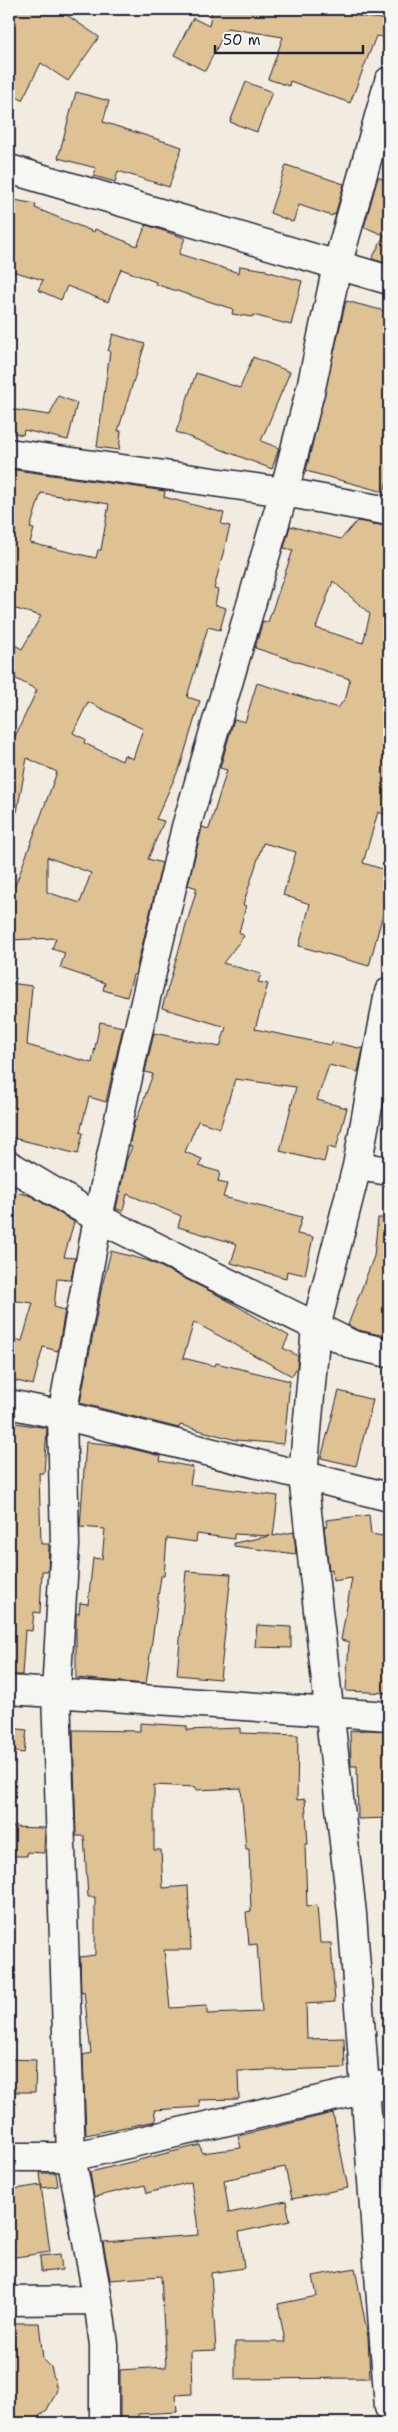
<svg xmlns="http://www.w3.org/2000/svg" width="398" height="2432" viewBox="0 0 398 2432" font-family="'Shantell Sans',sans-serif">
	<rect width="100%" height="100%" fill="#f1ecdf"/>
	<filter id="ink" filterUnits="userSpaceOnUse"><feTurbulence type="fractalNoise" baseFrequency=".02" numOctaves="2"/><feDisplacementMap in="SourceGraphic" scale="10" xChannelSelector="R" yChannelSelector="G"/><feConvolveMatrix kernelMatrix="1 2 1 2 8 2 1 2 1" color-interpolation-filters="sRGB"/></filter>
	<g filter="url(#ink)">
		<path fill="#dfc293" stroke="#22223b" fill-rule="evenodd" d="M9,9H58L99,37L68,81L41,63L22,100L9,93Z
			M212,9H349L358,11L357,16L389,20V38L376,36L350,103L290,81L289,86L268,79L283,37L227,28L205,71L174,55L193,18L209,26Z
			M246,82L272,92L257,132L230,122Z
			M76,92L109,101L103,122L182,147L169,187L118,171L115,182L94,176L96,168L58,158Z
			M286,165L344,184L335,215L333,214L332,216L299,205L293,222L270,213Z
			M378,177L389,182V264L372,259L384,235L364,227Z
			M9,199L36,204L35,208L94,232L95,229L137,246L146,225L185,238L179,254L239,273L240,266L266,270V271L302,281L291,325L253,315L252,317L232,314L233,309L155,284L156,282L121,269L108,302L67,286L61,300L38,290L43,280L9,270Z
			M346,301L389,312V473L384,492L306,471Z
			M113,334L145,344L118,431H121L119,450L97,447L110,351H108Z
			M253,357L290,372L261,441L279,448L272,469L176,432L196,373L240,388Z
			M58,396L77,403L68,440L24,430L23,435L9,432V409L50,415Z
			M9,469L165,491L164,497L224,513L221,524L230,526L214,589L218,590L215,605L226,608L220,630L208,627L187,697L200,701L181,764L156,819L164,821L148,859L162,863L135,975H133L127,997L103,990L105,983L60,968L65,953L52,949L56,938L9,940V884L15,886L57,772L27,758L17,812L9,811V749L37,690L9,675V642L22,649L41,616L9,607ZM41,493L109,504L101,550H98L96,558L30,543L34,529L30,528ZM88,702L143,729L133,759L124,755L122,761L84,743L85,739L73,733ZM47,857L91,873L80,903L47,892Z
			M357,521L370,523L373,526L375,524L384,526L389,531V816L378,812L363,863L389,871V891L369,966L299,946L310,904L283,895L296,852L263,843L243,905L246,906L239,932L244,936L223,963L261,974L258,982L268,984L255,1029L331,1045L332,1042L363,1049L358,1072L329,1065L317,1100L347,1108L336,1149L328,1147L324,1162L280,1151L296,1087L235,1079L220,1128L198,1121L185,1152L202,1159L199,1166L220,1172L218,1182L227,1184L223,1197L302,1217L297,1234L313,1237L305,1275L287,1271L286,1278L231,1263L237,1244L178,1227L181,1216L127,1194L123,1211L116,1209L120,1191L122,1192L120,1191L126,1161L132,1147L129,1146L135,1120L136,1121L153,1074L145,1072L154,1033L220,1047L226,1027L162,1008L197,888L188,885L201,832L202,827L209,829L227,770L220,768L234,719L245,722L257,683L338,708L346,697L350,679L255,648L263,621L268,622L293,550L284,548L290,526L341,539ZM333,581L370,614L363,643L316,628Z
			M9,983L32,986L27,1045L92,1063L100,1022L123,1027L106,1102L89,1097L80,1132L83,1133L78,1154L9,1137Z
			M16,1192L31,1196L74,1222L64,1257L75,1258L71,1280L57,1279L54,1307L65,1310L58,1351L43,1347L33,1385L9,1379V1338L22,1341L33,1303L9,1300V1219Z
			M378,1218H389V1337L358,1330L348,1325L374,1256Z
			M111,1251L149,1261L218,1295L289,1336L283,1348L298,1356L297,1367L292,1376L194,1322L183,1358L215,1366L216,1363L290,1381L284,1444L236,1440L180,1425L179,1428L80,1403L102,1286Z
			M339,1391L373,1400L356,1466L321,1458Z
			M9,1422L47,1428L44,1473H39L41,1544H49L48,1571H42L40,1613L34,1612L32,1631L25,1630L22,1675H9Z
			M86,1442L116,1445L161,1456L160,1461L193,1467L190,1484L278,1496L273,1536L294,1532L296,1554L234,1546V1543L270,1536L234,1534V1539L197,1534L196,1542L167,1538L164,1576H161L146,1684L76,1678V1613L79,1614L80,1603L88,1604L93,1558L102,1559L105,1529L80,1527Z
			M369,1515L371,1534L389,1537V1693L346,1691L349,1642L341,1640L352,1578L333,1581L332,1569L329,1570L324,1527L327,1526L326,1520Z
			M186,1571L231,1574L220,1679L177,1675Z
			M257,1625L291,1627V1648L255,1647Z
			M140,1723L187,1726V1730L240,1728V1733L298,1735L297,1800L305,1799L308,1844H305L307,1906L317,1905L320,1943H331L335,2002L306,2004L307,2039L344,2038L345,2068L238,2071L239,2099L199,2100L200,2107L154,2110L156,2121L86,2135L83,2055L91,2053L84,1992L81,1993L80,1957L95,1955V1897H88L84,1836H76L73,1730L140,1731ZM154,1785L196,1787V1790L241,1788L246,1849H249L251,1911L246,1912L249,1945L257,1944L262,2012L207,2014V2006L170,2008L164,1950H191L188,1886L163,1888L161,1850H154Z
			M9,1728L27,1730L24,1753L9,1751Z
			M367,1730L389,1731V1818L358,1819L357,1766H351L350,1731Z
			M9,1827L45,1828L44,1853L27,1852V1856H9Z
			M9,2059L36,2060L35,2092H9Z
			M333,2113L348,2188L292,2199L285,2167L224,2180L229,2213L286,2201L290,2221L239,2232L244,2268L211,2273L216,2350L191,2351L192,2394L176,2395L177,2412L138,2414V2423H120V2370L166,2367L161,2276L110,2280L103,2242L198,2235L197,2221L191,2182L147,2193L145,2185L94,2197L90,2172L200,2145L202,2153L241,2148L238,2136Z
			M40,2173H56L58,2186L42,2188Z
			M41,2185L50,2252L9,2258V2190Z
			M60,2254L62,2270L41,2272L40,2256Z
			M355,2268L368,2337L370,2378L235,2379V2342H285L278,2304L317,2296L313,2276Z
			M9,2323H39L43,2359L51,2367L57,2390L47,2411L39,2416L42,2423H9Z"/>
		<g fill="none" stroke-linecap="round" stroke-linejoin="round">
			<defs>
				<path id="minor" d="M9,169L389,280
					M9,453L284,492L389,511
					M389,992L357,1166L316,1327L303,1476L352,1914L389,2407
					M9,1165L98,1218L353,1345L389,1353
					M357,1166L389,1171
					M9,1404L62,1415L389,1497
					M9,1690L389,1716
					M9,2157H71L389,2084
					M9,2301L98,2300
					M104,2423V2345L98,2300L71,2157L56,1692L65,1545L62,1415L98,1218L134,1049L186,827L284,492L311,388L337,266L389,81"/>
			</defs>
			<use href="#minor" stroke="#22223b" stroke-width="31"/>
			<use href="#minor" stroke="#f6f6f2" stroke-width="28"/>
		</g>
	</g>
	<rect width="398" height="2432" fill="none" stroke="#f6f6f2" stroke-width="30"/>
	<rect x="15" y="15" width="368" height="2402" fill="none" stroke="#22223b" stroke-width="2" filter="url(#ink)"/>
	<path d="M215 45v8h148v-8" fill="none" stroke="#22223b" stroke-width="2.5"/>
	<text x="223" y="45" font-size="15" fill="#22223b" stroke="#f6f6f2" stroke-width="4" paint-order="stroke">50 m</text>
</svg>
